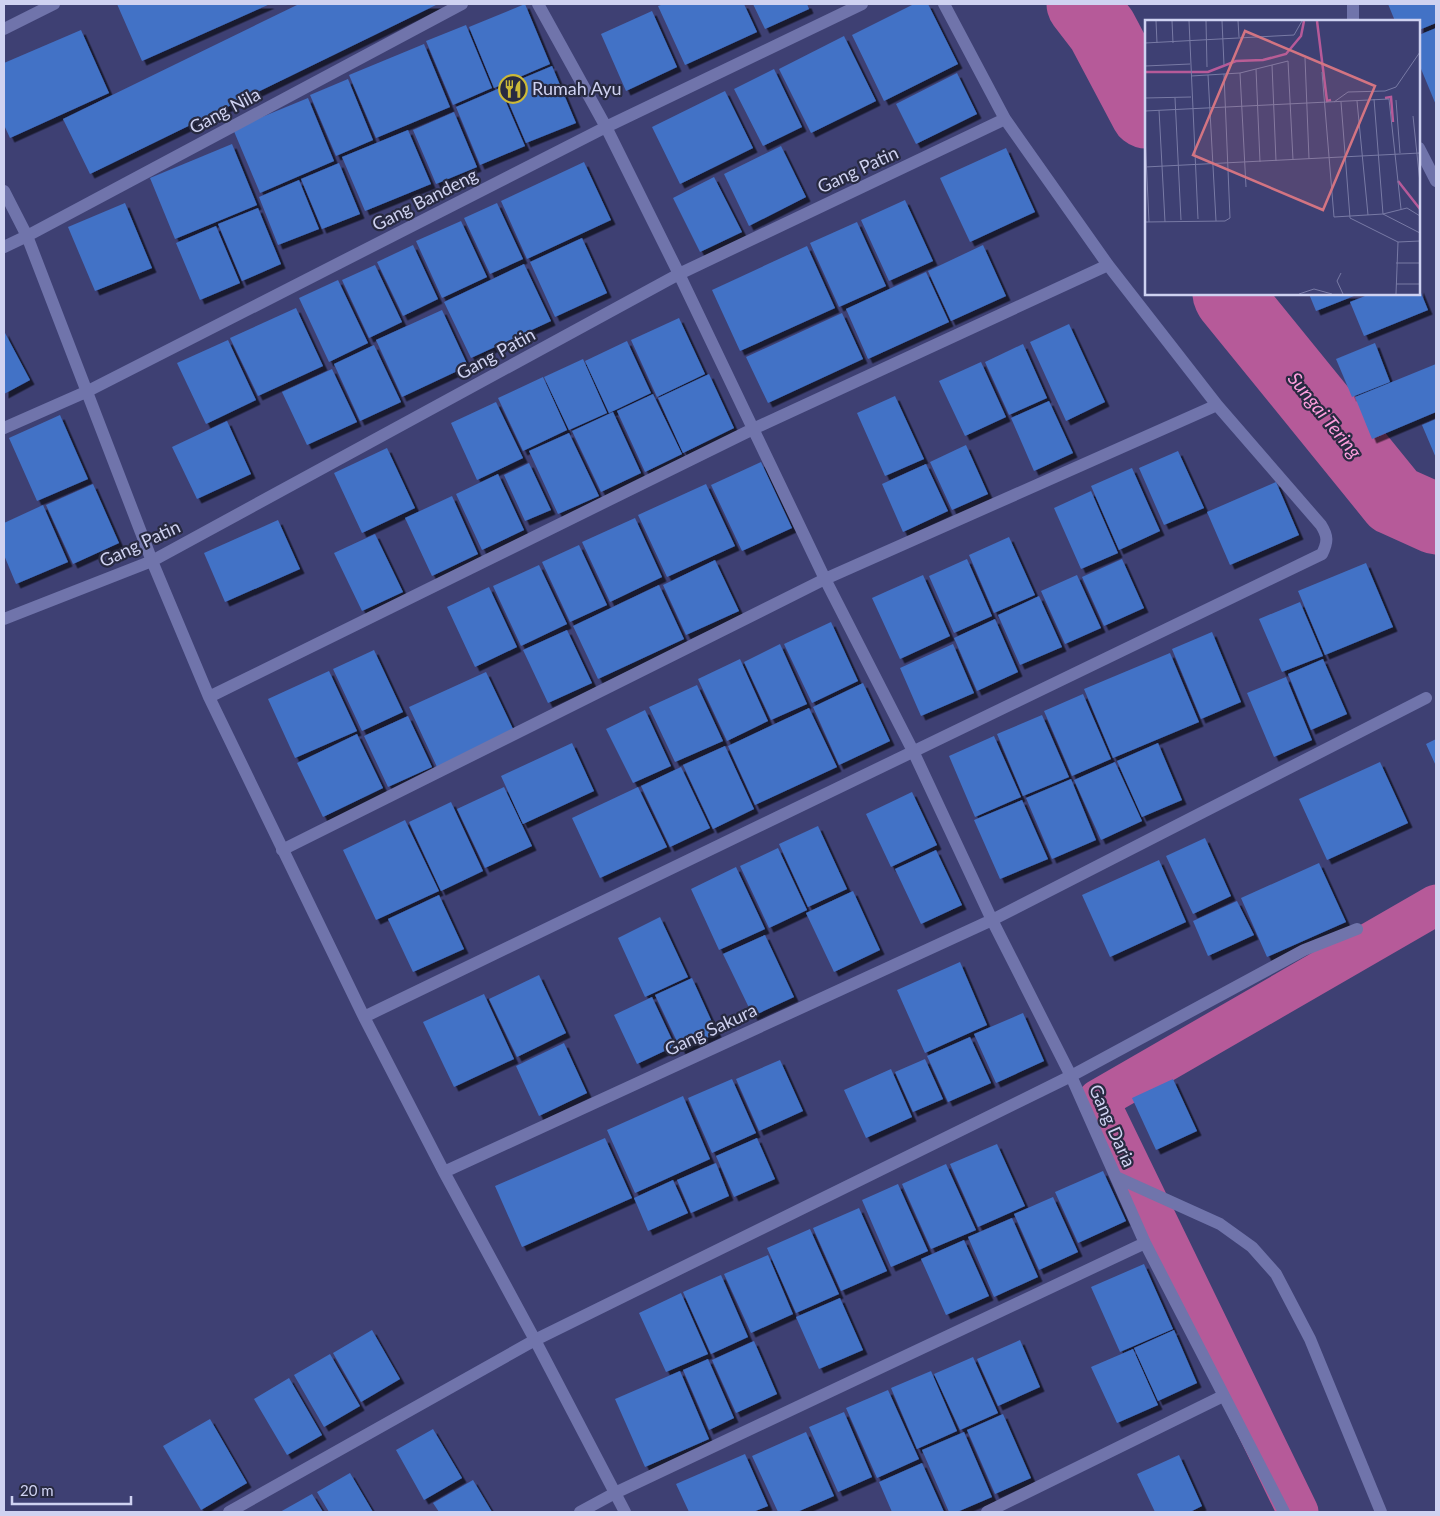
<svg xmlns="http://www.w3.org/2000/svg" width="1440" height="1516" viewBox="0 0 1440 1516" font-family="Lato,sans-serif">
	<defs>
		<filter id="shadow"><feDropShadow dx="4.5" dy="4.5" stdDeviation="0" flood-color="#0009"/></filter>
	</defs>
	<rect width="100%" height="100%" fill="#3e4073"/>
	<g fill="none" stroke-linecap="round" stroke-linejoin="round">
		<path stroke="#b65a99" stroke-width="41" d="M1298,1512L1098,1100L1436,905"/>
		<path stroke="#b65a99" stroke-width="71" d="M1082,4L1102,30L1146,113
			M1228,294L1230,298L1394,500L1436,519"/>
	</g>
	<path fill="#4272c6" filter="url(#shadow)" d="M117,4H270L142,61Z
		M299,4H438L90,174L63,119Z
		M525,4L550,64L494,88L469,27Z
		M664,4H744L757,32L685,65L658,6Z
		M753,4H807L809,9L765,29Z
		M914,4H928L958,64L884,101L852,35Z
		M1388,4H1436V23L1419,30V21H1395Z
		M652,11L677,67L626,91L601,34Z
		M466,25L492,88L453,105L426,41Z
		M1436,28V105L1419,64V35Z
		M81,30L109,93L10,138L4,125V63Z
		M844,36L876,101L811,133L779,69Z
		M424,44L450,107L376,138L349,75Z
		M552,66L576,123L526,143L502,87Z
		M774,69L802,127L763,146L734,89Z
		M957,73L977,114L916,144L896,104Z
		M348,79L373,140L336,156L310,95Z
		M500,88L525,146L480,165L456,107Z
		M725,91L753,148L680,184L652,127Z
		M308,98L334,161L260,193L233,129Z
		M454,112L477,167L436,184L413,130Z
		M408,130L431,184L365,211L342,157Z
		M232,144L257,205L175,239L150,178Z
		M781,146L806,197L749,226L724,174Z
		M1006,148L1035,212L970,242L940,178Z
		M584,162L611,220L527,259L501,201Z
		M339,163L360,214L322,229L301,179Z
		M714,177L742,232L700,252L673,198Z
		M299,180L319,229L278,245L259,197Z
		M905,200L933,261L889,281L861,220Z
		M125,203L152,268L95,291L68,227Z
		M497,203L523,259L490,274L464,218Z
		M258,208L281,264L242,281L218,224Z
		M461,221L487,277L442,298L416,241Z
		M857,222L886,286L839,307L810,243Z
		M216,226L240,283L200,300L176,243Z
		M582,238L607,293L555,317L530,262Z
		M413,245L438,299L403,316L377,262Z
		M983,245L1006,296L951,321L928,271Z
		M807,246L835,308L740,351L712,290Z
		M524,264L551,321L471,358L444,302Z
		M375,265L402,322L369,338L342,280Z
		M926,272L949,322L868,359L846,309Z
		M338,280L368,343L329,362L299,298Z
		M1419,288L1428,310L1364,336L1350,302L1370,294H1419Z
		M1309,294H1359L1316,311Z
		M296,308L323,366L258,396L230,338Z
		M442,310L468,366L402,397L376,340Z
		M842,313L863,359L768,403L746,357Z
		M679,318L705,374L657,397L631,340Z
		M1069,324L1105,402L1066,421L1030,342Z
		M4,331L30,380L4,394Z
		M228,340L256,400L206,424L177,363Z
		M627,341L651,393L609,413L585,361Z
		M1375,343L1390,382L1352,397L1336,359Z
		M1023,344L1047,398L1009,415L985,362Z
		M374,345L401,402L360,421L334,364Z
		M583,359L607,413L569,430L544,377Z
		M981,362L1006,417L965,436L939,381Z
		M1436,364V412L1372,439L1355,397Z
		M332,369L357,422L307,445L282,392Z
		M709,374L734,428L683,453L658,398Z
		M543,377L567,430L523,451L498,398Z
		M653,394L682,454L645,472L617,411Z
		M895,396L924,459L885,476L857,413Z
		M1049,401L1073,453L1034,471L1011,418Z
		M496,402L523,458L477,480L451,423Z
		M613,412L641,473L601,492L572,431Z
		M60,415L88,479L37,501L9,438Z
		M1436,419V458L1422,425Z
		M227,421L251,474L197,499L172,447Z
		M569,433L599,496L558,514L529,451Z
		M966,445L988,494L952,510L930,462Z
		M387,448L415,508L362,533L334,473Z
		M1178,451L1204,508L1164,525L1139,468Z
		M761,462L792,528L742,551L711,485Z
		M529,463L551,510L525,521L504,475Z
		M926,464L948,511L903,532L882,484Z
		M1132,468L1160,531L1119,550L1091,486Z
		M498,474L524,530L482,550L456,494Z
		M1276,482L1299,535L1230,565L1207,512Z
		M93,484L119,543L73,564L46,505Z
		M706,484L735,546L667,577L638,515Z
		M1091,491L1118,553L1081,569L1054,508Z
		M452,496L478,554L432,576L405,518Z
		M43,505L68,562L16,584L4,555V523Z
		M635,518L662,577L610,602L582,542Z
		M278,520L300,569L225,602L204,553Z
		M375,534L403,592L362,611L334,553Z
		M1009,537L1035,595L994,613L969,555Z
		M579,545L607,605L570,622L542,562Z
		M967,559L992,616L954,633L929,576Z
		M1122,559L1144,608L1104,626L1082,577Z
		M715,560L739,611L686,635L663,585Z
		M1366,563L1393,627L1325,655L1298,591Z
		M539,565L567,624L521,646L493,586Z
		M923,575L950,636L900,659L872,598Z
		M1077,575L1101,628L1065,644L1041,591Z
		M659,585L684,639L598,679L573,626Z
		M489,587L517,647L475,667L447,607Z
		M1039,596L1062,647L1020,665L998,615Z
		M1300,602L1323,656L1282,672L1259,619Z
		M995,619L1018,672L977,691L954,638Z
		M831,622L858,681L812,703L784,644Z
		M567,630L592,683L548,703L523,650Z
		M1212,632L1241,702L1201,719L1172,649Z
		M780,644L807,704L771,720L744,662Z
		M953,644L974,693L921,716L900,668Z
		M374,650L403,712L362,731L333,669Z
		M1170,653L1199,722L1113,758L1084,689Z
		M740,659L768,721L727,741L698,679Z
		M1323,659L1347,714L1311,730L1288,674Z
		M329,671L357,731L295,758L268,699Z
		M486,672L514,731L437,767L409,707Z
		M1286,677L1312,740L1274,757L1247,693Z
		M863,683L890,741L839,765L813,707Z
		M697,685L723,741L675,762L649,707Z
		M1083,694L1111,759L1072,776L1044,711Z
		M809,708L837,767L755,805L728,746Z
		M645,710L671,766L633,783L606,729Z
		M1042,715L1069,777L1023,796L997,734Z
		M408,716L432,767L388,787L364,736Z
		M357,734L383,788L323,817L297,763Z
		M994,736L1021,797L975,817L949,756Z
		M1436,739V766L1426,744Z
		M572,743L594,791L523,824L501,776Z
		M1158,743L1182,800L1142,817L1117,761Z
		M725,746L754,809L713,829L683,765Z
		M1115,762L1142,821L1101,840L1074,780Z
		M1380,762L1408,823L1327,860L1299,799Z
		M681,767L710,828L670,847L641,786Z
		M1071,779L1096,840L1052,859L1026,798Z
		M504,787L532,846L485,868L457,809Z
		M638,787L667,847L600,878L572,818Z
		M912,792L937,845L891,867L866,814Z
		M1022,800L1048,859L1000,879L974,820Z
		M451,802L483,871L441,891L409,822Z
		M405,820L439,891L376,920L343,850Z
		M818,826L847,889L808,907L779,844Z
		M1205,838L1231,896L1193,914L1166,856Z
		M778,848L807,910L769,928L740,866Z
		M936,850L962,905L921,924L895,869Z
		M1159,860L1186,922L1110,957L1082,895Z
		M1319,863L1346,922L1267,957L1241,898Z
		M736,867L765,929L719,950L691,889Z
		M853,891L880,950L834,972L806,913Z
		M439,895L464,949L413,972L388,919Z
		M1237,901L1254,935L1208,956L1193,921Z
		M660,917L688,977L645,997L618,938Z
		M765,935L794,997L753,1016L723,954Z
		M960,962L987,1025L925,1053L897,990Z
		M539,975L566,1033L517,1057L489,999Z
		M692,978L717,1033L681,1050L655,995Z
		M484,994L514,1059L454,1087L423,1022Z
		M652,997L675,1046L637,1064L614,1015Z
		M1023,1013L1044,1061L996,1083L974,1034Z
		M970,1037L991,1083L948,1102L927,1056Z
		M564,1043L587,1093L539,1116L516,1066Z
		M925,1059L943,1099L913,1112L895,1072Z
		M780,1060L803,1111L759,1131L736,1079Z
		M891,1069L912,1117L866,1138L844,1090Z
		M732,1079L756,1133L712,1153L688,1098Z
		M1173,1079L1197,1131L1156,1150L1132,1098Z
		M683,1096L710,1159L635,1193L607,1130Z
		M605,1138L632,1198L522,1247L495,1186Z
		M757,1138L775,1179L734,1197L716,1156Z
		M997,1144L1025,1206L978,1227L950,1164Z
		M716,1163L729,1196L691,1213L677,1180Z
		M946,1164L976,1230L931,1249L902,1184Z
		M1103,1171L1126,1221L1078,1243L1055,1192Z
		M673,1180L688,1213L648,1231L634,1198Z
		M898,1184L928,1251L891,1267L862,1200Z
		M1053,1197L1078,1252L1039,1270L1014,1214Z
		M859,1208L887,1271L841,1291L813,1228Z
		M1012,1218L1038,1277L994,1297L968,1237Z
		M810,1229L839,1294L796,1313L767,1248Z
		M964,1240L989,1296L946,1315L921,1259Z
		M768,1255L793,1314L751,1333L724,1274Z
		M1144,1264L1173,1329L1120,1352L1091,1287Z
		M721,1275L748,1337L711,1354L683,1292Z
		M681,1293L708,1354L666,1372L639,1313Z
		M840,1298L863,1350L819,1369L796,1317Z
		M372,1330L400,1379L361,1402L333,1353Z
		M1174,1330L1197,1383L1158,1401L1134,1348Z
		M1020,1340L1040,1387L998,1406L977,1359Z
		M754,1341L777,1394L736,1413L712,1360Z
		M1133,1349L1158,1405L1117,1423L1091,1367Z
		M330,1354L360,1406L324,1427L294,1375Z
		M973,1357L998,1413L960,1430L934,1374Z
		M708,1359L734,1418L709,1430L683,1370Z
		M680,1371L709,1439L645,1467L615,1399Z
		M931,1371L957,1431L917,1449L891,1388Z
		M289,1378L322,1435L287,1455L254,1399Z
		M888,1390L919,1459L877,1478L846,1408Z
		M844,1412L872,1477L838,1492L809,1427Z
		M1003,1414L1031,1478L995,1494L967,1430Z
		M210,1419L247,1483L201,1510L163,1446Z
		M433,1429L462,1478L424,1500L396,1450Z
		M806,1432L834,1496L797,1512H778L752,1456Z
		M964,1432L992,1497L957,1512H949L922,1450Z
		M745,1454L768,1506L753,1512H689L676,1484Z
		M1179,1455L1202,1506L1190,1512H1155L1137,1474Z
		M922,1463L944,1512H892L879,1482Z
		M350,1473L373,1512H329L317,1492Z
		M473,1480L492,1512H439L433,1503Z
		M312,1494L323,1512H280Z"/>
	<g fill="none" stroke-linecap="round" stroke-linejoin="round">
		<path stroke="#7074ab" stroke-width="12" d="M538,4L606,127L679,274L825,579L913,751L992,920L1071,1076L1145,1243L1284,1512
			M1353,21V4
			M4,29L54,4
			M1419,148L1436,181
			M4,191L27,236L152,561L209,697L364,1017L444,1172L535,1340L625,1512
			M4,247L27,236L462,4
			M4,428L88,391L606,127L862,4
			M4,619L152,561L679,274L1005,119
			M209,697L753,429L1108,265
			M282,850L825,579L1217,405
			M364,1017L1322,554C1328,542 1328,536 1321,525L1217,405L1108,265L1005,119L944,4
			M444,1172L992,920L1426,698
			M1116,1177L1220,1224L1252,1247L1276,1274L1310,1339L1381,1512
			M229,1512L535,1340L1071,1076L1304,950L1357,929
			M580,1512L615,1493L1145,1243
			M987,1512L1223,1396"/>
	</g>
	<defs>
		<symbol id="restaurant-ring" viewBox="-11 -11 22 22"><circle r="9.5" fill="#282a41" stroke="#ccb938" stroke-width="1.5"/><path d="M-5-6h1v4h1v-4h1v4h1v-4h1v5L-1.5 .5V6h-2V.5L-5-1ZM5-6V6H3V1.5H1.5Q1.5-4 5-6Z" fill="#ccb938"/></symbol>
	</defs>
	<g fill-rule="evenodd">
		<use href="#restaurant-ring" x="497" y="73" width="32" height="32"/>
	</g>
	<g text-anchor="middle" stroke-width="4.5" stroke-linejoin="round" paint-order="stroke">
		<g font-size="18" fill="#cfd2f1" stroke="#282a41" text-anchor="start">
			<text x="532" y="95">Rumah Ayu</text>
		</g>
		<g font-size="18" fill="#cfd2f1" stroke="#282a41">
			<text transform="translate(225 111) rotate(-28)" y="6">Gang Nila</text>
			<text transform="translate(858 170) rotate(-25)" y="6">Gang Patin</text>
			<text transform="translate(425 200) rotate(-27)" y="6">Gang Bandeng</text>
			<text transform="translate(496 354) rotate(-29)" y="6">Gang Patin</text>
			<text transform="translate(140 544) rotate(-25)" y="6">Gang Patin</text>
			<text transform="translate(711 1030) rotate(-25)" y="6">Gang Sakura</text>
			<text transform="translate(1112 1126) rotate(66)" y="6">Gang Daria</text>
		</g>
		<g font-size="19" font-style="italic" fill="#fd9edd" stroke="#282a41">
			<text transform="translate(1325 415) rotate(51)" y="7">Sungai Tering</text>
		</g>
	</g>
	<g transform="translate(1145 20)">
		<rect width="275" height="275" fill="#3e4073"/>
		<path fill="none" stroke="#b65a99" stroke-width="2.5" d="M172,1L182,81L186,80M0,52H63L91,41L118,40L141,34L156,16L159,1M240,78L246,77L248,102M253,161L275,189"/>
		<path fill="none" stroke="#787aa5" stroke-width="1" d="M11,1L12,23M27,1L28,23M44,1L53,199M61,1L62,47M77,1L79,45M93,1L94,17M0,23L149,15L157,1M160,38L164,139M127,45L131,141M0,46L45,44M111,49L115,142M177,52L189,197L238,194L262,188L275,196M95,53L101,167M63,55L71,201M46,56L95,53L143,41L148,140M0,78L46,77M30,78L36,200M229,79L238,194M251,80L255,133M212,81L223,195M189,82L203,72L240,71L251,67L275,32M196,82L205,198L253,222L275,221M14,90L20,202M0,91L244,79L256,189M268,96L275,163M0,114L4,202M0,147L275,133M238,194L275,213M0,202L80,201L85,198L79,54M251,243H275M196,253L192,261L198,274M251,264H275M154,274L169,269L187,274M251,274L253,222"/>
		<path fill="#d37482" fill-opacity="0.15" stroke="#d37482" stroke-width="2.5" d="M100,11L230,66L178,190L48,135Z"/>
		<rect width="275" height="275" fill="none" stroke="#cfd2f1" stroke-width="2.5"/>
	</g>
	<rect width="1440" height="1516" fill="none" stroke="#cfd2f1" stroke-width="10"/>
	<path d="M12 1496v8h119v-8" fill="none" stroke="#cfd2f1" stroke-width="2.5"/>
	<text x="20" y="1496" font-size="15" fill="#cfd2f1" stroke="#282a41" stroke-width="4" paint-order="stroke">20 m</text>
</svg>
